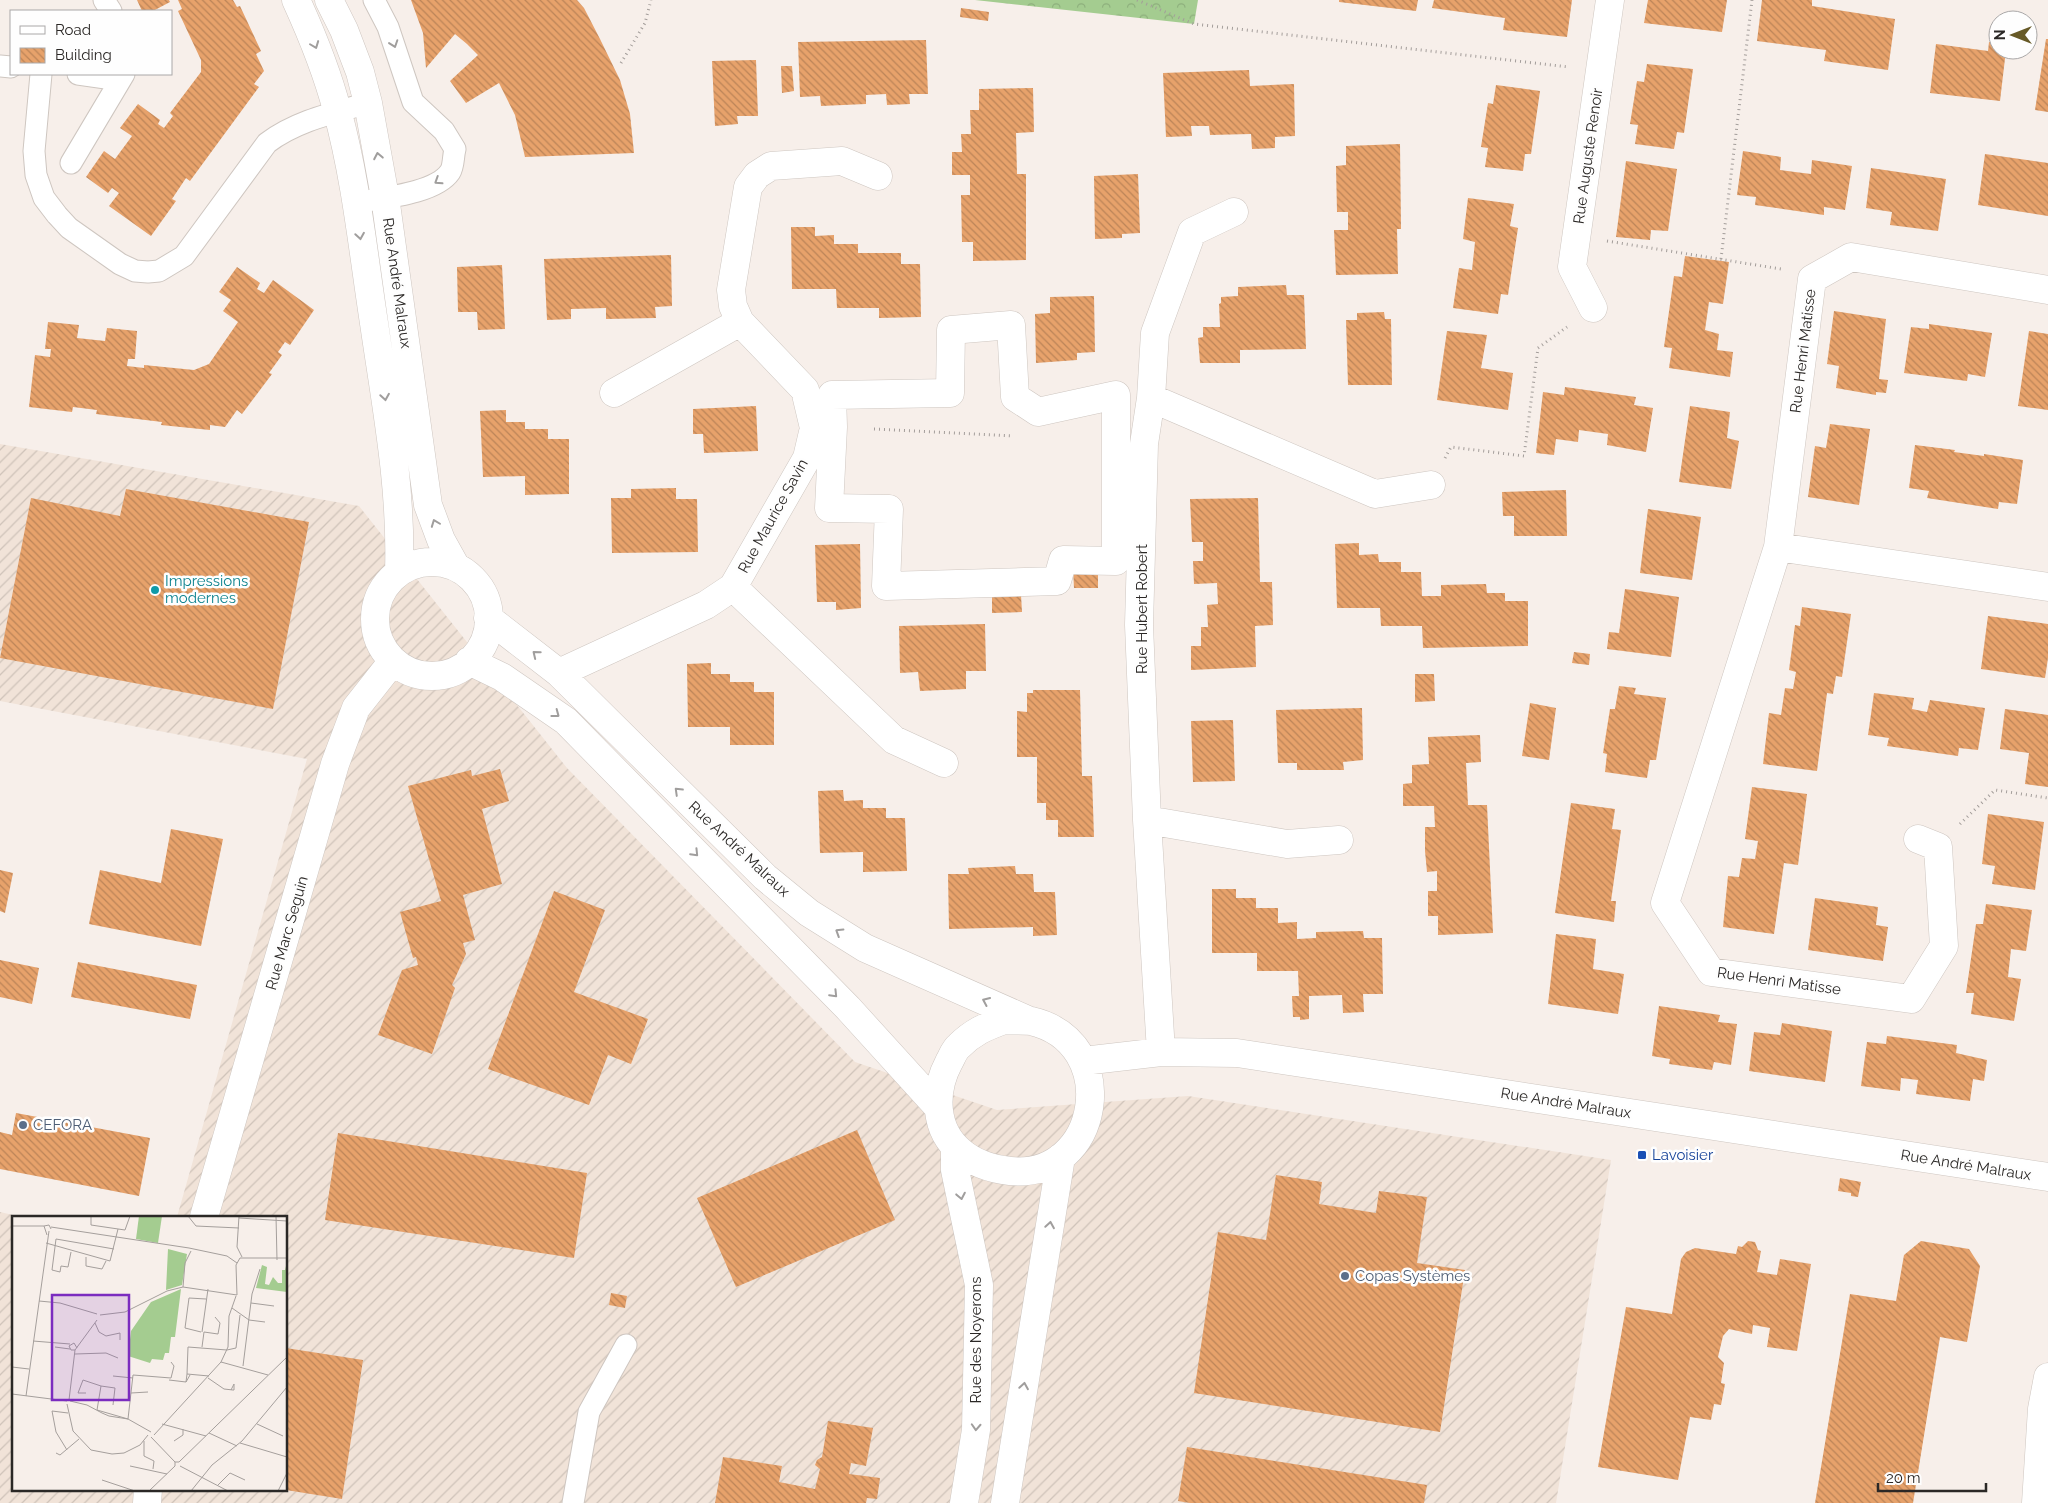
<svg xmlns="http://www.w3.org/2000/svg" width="2048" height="1503" viewBox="0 0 2048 1503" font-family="Raleway,sans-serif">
	<defs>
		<pattern id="industrial-furrows" width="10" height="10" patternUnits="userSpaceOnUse" patternTransform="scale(1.25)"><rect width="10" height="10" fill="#f1e3d8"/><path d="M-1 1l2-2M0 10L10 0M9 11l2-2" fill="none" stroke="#cfc3b9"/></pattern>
		<pattern id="park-crowns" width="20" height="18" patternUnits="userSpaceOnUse" patternTransform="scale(1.25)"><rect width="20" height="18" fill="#a4cc90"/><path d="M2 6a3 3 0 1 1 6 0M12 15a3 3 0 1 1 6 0" fill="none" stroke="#8daf7c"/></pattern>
		<pattern id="building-back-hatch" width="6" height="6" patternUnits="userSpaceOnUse" patternTransform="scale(1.25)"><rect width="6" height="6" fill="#e7a26b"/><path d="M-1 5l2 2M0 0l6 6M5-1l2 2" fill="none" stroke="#bb8458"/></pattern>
	</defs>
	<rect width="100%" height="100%" fill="#f7efea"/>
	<path fill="url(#industrial-furrows)" d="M0,444L359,506L567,768L855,1062L997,1110L1188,1096L1611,1160L1556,1503H0V1212L22,1217H14V1489H286V1217H177L307,759L0,701Z"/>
	<path fill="url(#park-crowns)" d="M975,0H1198L1194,24Z"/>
	<path fill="url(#building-back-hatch)" d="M137,0H169L170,2L153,11H142Z
		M178,0H233L237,7L240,6L261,51L256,54L264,71L254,84L259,87L190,181L186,178L172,199L176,201L151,236L109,206L119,193L112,188L108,193L86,177L104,151L115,159L132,136L120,128L138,104L160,120L158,124L164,128L173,116L170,113L201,72V60L178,11L182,9Z
		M411,0H577L584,8L600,39L620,80L630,114L634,153L525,157L515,115L499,83L466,103L450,81L478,55L467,44L455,34L426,68L423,33Z
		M1339,0H1418L1416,11L1339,2Z
		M1434,0H1572L1567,37L1503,30L1505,18L1432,8Z
		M1648,0H1727L1722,32L1644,23Z
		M1762,0H1812V6L1895,19L1888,70L1824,61L1826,50L1757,41Z
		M961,8L989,12L988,21L960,17Z
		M2046,39H2048V112L2035,110Z
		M926,40L928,94H909L910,104L887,105L886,94L866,95V104L821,106L820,96L800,97L798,42Z
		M1989,42L1998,43V50H2006L2000,101L1930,93L1936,44L1988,51Z
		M756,60L758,116H737L738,124L715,126L712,61Z
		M1647,64L1693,69L1684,133L1677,132L1674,149L1635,144L1638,125L1630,124L1637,81L1644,82Z
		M781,66H792L794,91L782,93Z
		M1249,70L1250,86L1294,84L1295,136L1275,137V148L1252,149L1251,134L1210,135L1209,126H1191L1192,136L1166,137L1163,73Z
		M1496,85L1540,91L1531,154H1525L1523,171L1485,167L1488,148L1481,147L1488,103L1493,104Z
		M1033,88L1034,132L1016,133L1017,174H1026V260L973,261V242H962L961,195H970V175H952V152H962L961,134H971L970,110H979V89Z
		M1400,144L1401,229H1397L1398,274L1336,275L1334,230H1348V212H1337L1336,166L1346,165V146Z
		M1743,151L1781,157L1780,170L1795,172L1811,174L1812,160L1852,166L1845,210L1824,207V215L1755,205L1756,197L1737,195Z
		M1985,154L2048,163V216L1978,205Z
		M1626,161L1677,169L1668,231L1651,230L1650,240L1616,237Z
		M1871,168L1946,179L1938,231L1890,225L1892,212L1866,208Z
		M1138,174L1140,233L1122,234V238L1095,239L1094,176Z
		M1468,198L1514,204L1510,226L1518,228L1513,261L1508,295L1501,294L1498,314L1453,308L1459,268L1472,270L1475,242L1463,239Z
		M791,227H815V236L834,235V244H858V253H901V264H920L921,317L879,318V308H837L836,289H792Z
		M671,255L672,306L655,307L656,318L606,319V308L571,309V319L547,320L544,259Z
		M1685,256L1729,262L1723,304L1709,302L1705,330L1719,334L1717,350L1733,352L1730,377L1669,368L1672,348L1664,347L1674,276L1682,277Z
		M502,265L505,329L478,330L477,312H458L457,267Z
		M237,267L260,283L257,289L264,293L273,280L314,310L290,345L285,342L278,352L282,355L269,373L272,374L242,414L237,410L225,427L210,425V430L161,425L162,422L96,414L97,410L73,407L72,412L29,407L35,355L50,357L51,349H45L48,322L79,325L77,338L105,341L107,328L137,331L135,359H128L127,366L144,368V365L194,370L209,364L238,322L223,311L231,300L219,292Z
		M1286,285L1287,295H1304L1306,349L1240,350V363H1200L1198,338L1203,337V327H1220L1219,304L1221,303V297L1238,296V287Z
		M1094,296L1095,352L1077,353V360L1036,363L1035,314L1050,313V297Z
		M1834,311L1886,319L1879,379L1888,380L1886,393L1876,392V395L1836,388L1839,366L1827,364Z
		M1384,312L1385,319H1391L1392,385H1348L1346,320H1357V313Z
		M1929,324L1992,333L1985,377L1968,374L1967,381L1904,373L1911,327L1929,329Z
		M1447,331L1487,335L1481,368L1513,373L1508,410L1437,400Z
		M2029,331L2048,334V410L2018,406Z
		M1565,387L1636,397L1634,405L1653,408L1646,452L1607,445L1608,434L1579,430L1578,442L1556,439L1554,455L1536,453L1543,392L1564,395Z
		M756,406L758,451L704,453L703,434H693V409Z
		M1690,406L1730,412L1727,438L1739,441L1731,489L1679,482Z
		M506,410V422H525V429H548V439H569V494L525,495V476L483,477L480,411Z
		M1830,424L1870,429L1859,505L1808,497L1815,446L1826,448Z
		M1915,445L1955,450L1954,452L1984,456V454L2023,460L2017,504L1999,502L1998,509L1927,498L1929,491L1909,488Z
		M676,488V499H697L698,552L612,553L611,498H631V489Z
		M126,489L309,522L273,709L0,658L31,498L120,516Z
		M1566,490L1567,536H1514V516H1503L1502,492Z
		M1258,498L1260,582H1272L1273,625L1255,626L1256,667L1191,670V646H1201V627H1208L1207,605L1218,604L1217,583L1194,584L1193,561H1203V542H1192L1190,499Z
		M1648,509L1701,517L1692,580L1640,573Z
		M1359,543V555L1378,554L1379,562H1401V572H1421L1422,596H1441V585L1486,584L1487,593H1505V601H1528V646L1423,648L1422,626H1381L1380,608H1337L1335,544Z
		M860,544L861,608L836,610V602H817L815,545Z
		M1098,568V588H1074L1073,569Z
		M1625,589L1679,597L1671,657L1607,649L1609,632L1619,633Z
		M992,595H1021L1022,612L992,613Z
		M1802,607L1851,614L1842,677L1836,676L1833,694L1827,693L1817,771L1763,764L1769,713L1781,715L1785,688L1793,689L1796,672L1789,670L1795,625L1800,626Z
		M1988,616L2048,624V658L2045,678L1981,669Z
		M985,624L986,671H966V689L920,691L918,672L900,673L899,626Z
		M1574,652L1590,654L1589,665L1572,663Z
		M711,663V674H730V682H754V692H774V745H730V727H688L687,664Z
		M1415,674H1434L1435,701L1415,702Z
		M1619,686L1636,688L1634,694L1666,698L1656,760H1650L1647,778L1605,772L1607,754L1603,753L1610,709H1615Z
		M1033,690H1080L1082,776H1092L1094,837H1058V820H1046V803H1037V757H1017V711L1027,712V693H1033Z
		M1874,693L1914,698L1912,709L1927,712L1930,700L1985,708L1978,750L1959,748L1958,756L1887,746L1889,738L1868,735Z
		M1530,703L1556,708L1549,760L1522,756Z
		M1362,708L1363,760L1343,762L1344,770H1297V763H1278L1276,710Z
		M2005,709L2048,715V787L2025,784L2029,753L2000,749Z
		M1233,720L1235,781L1193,782L1191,721Z
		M1480,735L1481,762L1466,763L1468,805H1487L1493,933L1438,935V916H1428V891H1437V871L1427,872L1425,851V827H1435L1434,806H1403V784L1412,783V765L1429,764L1428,737Z
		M500,769L509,801L482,809L502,884L463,895L475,940L463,943L466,954L452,985L455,988L432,1054L378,1035L402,970L418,965L416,957L413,958L400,912L441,901L408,786L471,770L472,776Z
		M1752,787L1807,794L1798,865L1784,863L1774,934L1723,927L1728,876L1739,877L1742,858L1755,859L1758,841L1745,839Z
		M843,790L844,801L863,800V808H886V818H905L907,871L863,872V852L820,853L818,791Z
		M1571,803L1615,809L1612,829L1621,830L1611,901H1616L1614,922L1555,913Z
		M1988,814L2044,822L2035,890L1992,884L1995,866L1982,864Z
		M171,829L223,839L201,946L89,924L100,870L161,883Z
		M1015,866L1016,874H1033L1034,892H1055L1057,935L1033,936V927L949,929L948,874H969L968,868Z
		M0,870L13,873L5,913L0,911Z
		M1212,889H1236V898H1256V908H1278V923L1297,922V939L1316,938V932L1363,931L1364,938H1382L1383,994H1363L1364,1012L1343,1013L1342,995L1309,996V1019L1300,1020V1017H1293L1292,996H1299L1298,971H1257V953H1212Z
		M554,891L605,910L574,992L648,1019L631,1064L608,1055L589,1105L488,1069Z
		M1815,898L1878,907L1876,925L1888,927L1883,961L1808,950Z
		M1986,904L2032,910L2026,951L2011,949L2008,977L2021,979L2014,1021L1971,1014L1974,993H1966L1976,924H1983Z
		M1556,934L1596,939L1593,969L1624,974L1618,1014L1548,1004Z
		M0,960L39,968L32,1004L0,997Z
		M78,962L197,985L190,1019L71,997Z
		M1659,1006L1720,1015L1718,1022L1737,1024L1731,1065L1714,1062L1712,1070L1669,1064L1670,1059L1652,1056Z
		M1782,1023L1832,1031L1825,1082L1749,1071L1754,1032L1780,1035Z
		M1887,1036L1957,1045L1956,1053L1987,1060L1984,1081L1973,1079L1970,1101L1916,1094L1918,1080L1901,1078L1900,1091L1861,1086L1867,1042L1886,1044Z
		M16,1113L150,1138L139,1196L0,1169V1132L12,1135Z
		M857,1130L895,1220L736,1287L697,1198Z
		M338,1133L587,1173L574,1258L325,1220Z
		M1276,1175L1322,1182L1319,1204L1376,1213L1379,1191L1427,1197L1417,1263L1465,1270L1440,1432L1194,1393L1218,1232L1266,1240Z
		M1840,1178L1861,1182L1858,1197L1851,1196V1193L1838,1191Z
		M1748,1241L1755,1242L1758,1250L1761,1251L1757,1272L1777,1275L1780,1259L1811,1264L1797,1351L1767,1347L1770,1328L1753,1325L1752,1334L1729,1329L1723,1336L1718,1357L1724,1363L1721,1383L1725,1384L1721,1405L1714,1404L1711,1420L1690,1417L1678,1480L1598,1467L1626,1307L1672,1314L1681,1259L1686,1252L1695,1248L1736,1254L1738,1246L1742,1247Z
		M1921,1241L1969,1249L1980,1266L1967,1342L1940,1337L1913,1503H1815L1850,1294L1896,1301L1904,1255Z
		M611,1293L627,1296L625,1308L609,1305Z
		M286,1348L363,1360L342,1499L286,1490Z
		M828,1421L873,1428L866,1466L851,1463L849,1474L880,1478L877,1499L867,1498L866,1503H715L723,1457L782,1466L779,1482L815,1489L820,1469L815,1465L817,1460L822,1457Z
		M1187,1447L1427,1485L1424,1503H1190L1178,1501Z"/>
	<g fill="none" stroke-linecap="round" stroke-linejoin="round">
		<defs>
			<path id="service" d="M104,0L111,11
				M0,66L11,67
				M41,74L34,151L36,175L44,198L57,215L69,228L120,264L135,271L148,272L159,271L184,256L267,143C296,121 333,113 368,103
				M78,74L120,80
				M71,163L124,74
				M355,203C380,198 435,194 450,172C454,166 453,156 455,149L444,131L413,102L388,27L374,0
				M573,1503L589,1412L626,1345"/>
			<path id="pedestrian" d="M1011,325L1015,397L1038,412L1116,395V561L1063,560L1057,581L886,586L889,509L829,508L833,427L832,395L950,393L951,330Z"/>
			<path id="minor" d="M296,0C312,35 327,72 337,110C356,179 363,252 374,323C386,406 402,488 399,572
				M329,0L344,30L360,72L368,103L385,197L428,505L441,540L456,567
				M1593,308L1572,267L1610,0
				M614,393L740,322
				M1151,398L1375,494L1431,485
				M1778,547L1812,279L1851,257L2048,290
				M375 619a57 57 0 1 1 114 0a57 57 0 1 1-114 0Z
				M733,587L894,740L944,763
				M488,618L559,673L765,877L809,913L865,948L1030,1021
				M469,661L502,677L566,721L848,1008L938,1107
				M559,673L706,605L733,587L807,458L814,428L805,390L740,322L733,306L731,290L748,187L757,175L771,166L842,161L878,176
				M1147,820L1287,844L1339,840
				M1918,839L1938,847L1944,946L1911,999L1711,972L1665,903L1778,547L2048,587
				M1004,1020C1013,1021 1023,1020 1031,1021C1123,1042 1101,1180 1010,1171C992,1169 974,1163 961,1152C934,1130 933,1092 949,1062C952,1057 954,1050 959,1046C973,1032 985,1027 1004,1020Z
				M1161,1052L1147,820L1139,625L1144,444L1151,398L1155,333L1192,232L1234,212
				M1083,1061L1161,1052L1237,1053L2048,1177
				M955,1148V1170L979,1285L976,1430L964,1503
				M204,1217L335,764L356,708L393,661
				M147,1503L148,1489
				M1005,1503L1061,1157
				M2036,1503L2042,1409L2048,1377"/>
		</defs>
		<use href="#service" stroke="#cec6c0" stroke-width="23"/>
		<use href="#pedestrian" stroke="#cec6c0" stroke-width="29"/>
		<use href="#minor" stroke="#cec6c0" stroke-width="29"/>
		<path stroke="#a39d9a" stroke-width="3" stroke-dasharray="1 4" stroke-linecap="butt" d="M1137,0L1194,24L1569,67
			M621,63L645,23L651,0
			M1607,241L1781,269
			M1721,259L1752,0
			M874,429L1013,436
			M1445,458L1451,447L1524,456L1538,348L1567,327
			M1960,824L1995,790L2048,798"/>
		<use href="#service" stroke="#fff" stroke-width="21"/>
		<use href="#pedestrian" stroke="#fff" stroke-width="28"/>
		<use href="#minor" stroke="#fff" stroke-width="28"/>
	</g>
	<defs><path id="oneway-chevron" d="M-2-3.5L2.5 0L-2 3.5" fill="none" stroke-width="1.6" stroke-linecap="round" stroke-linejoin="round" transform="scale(1.25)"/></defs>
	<g stroke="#a09e9d">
		<use href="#oneway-chevron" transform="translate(394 44) rotate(71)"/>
		<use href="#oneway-chevron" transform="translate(315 45) rotate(69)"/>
		<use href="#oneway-chevron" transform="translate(378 156) rotate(-101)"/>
		<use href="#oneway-chevron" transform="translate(438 181) rotate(147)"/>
		<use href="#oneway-chevron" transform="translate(360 236) rotate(81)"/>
		<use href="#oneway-chevron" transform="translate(385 397) rotate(81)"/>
		<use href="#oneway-chevron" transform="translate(435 523) rotate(-111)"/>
		<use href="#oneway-chevron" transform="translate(536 654) rotate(-141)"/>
		<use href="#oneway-chevron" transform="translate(556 714) rotate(37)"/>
		<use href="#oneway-chevron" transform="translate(678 791) rotate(-136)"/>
		<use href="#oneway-chevron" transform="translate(695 853) rotate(46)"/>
		<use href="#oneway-chevron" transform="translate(839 932) rotate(-148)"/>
		<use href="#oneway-chevron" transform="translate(834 994) rotate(46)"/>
		<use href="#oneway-chevron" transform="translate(986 1001) rotate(-156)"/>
		<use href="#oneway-chevron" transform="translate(961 1196) rotate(79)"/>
		<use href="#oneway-chevron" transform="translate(1050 1225) rotate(-81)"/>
		<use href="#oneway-chevron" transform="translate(1024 1386) rotate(-81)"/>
		<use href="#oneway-chevron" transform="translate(976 1427) rotate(93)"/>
	</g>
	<circle fill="#0f9aa8" stroke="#fefefe" stroke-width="2" cx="155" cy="590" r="5"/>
	<g fill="#5c6f8a" stroke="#fefefe" stroke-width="2">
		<circle cx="23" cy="1125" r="5"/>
		<circle cx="1345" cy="1276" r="5"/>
	</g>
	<rect fill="#1a4fb4" stroke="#fefefe" stroke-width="2" x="1637" y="1150" width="10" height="10" rx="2.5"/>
	<g text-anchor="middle" stroke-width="5" stroke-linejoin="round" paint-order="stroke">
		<g font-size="15" fill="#2b2826" stroke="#fefefe">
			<text transform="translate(1588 156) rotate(-82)" y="5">Rue Auguste Renoir</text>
			<text transform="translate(397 283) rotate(82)" y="5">Rue André Malraux</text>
			<text transform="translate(1803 351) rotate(-83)" y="5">Rue Henri Matisse</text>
			<text transform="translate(773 516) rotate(-61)" y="5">Rue Maurice Savin</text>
			<text transform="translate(1142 609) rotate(-90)" y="5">Rue Hubert Robert</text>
			<text transform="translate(739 849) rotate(43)" y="5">Rue André Malraux</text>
			<text transform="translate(287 933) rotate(-74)" y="5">Rue Marc Seguin</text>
			<text transform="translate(1779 981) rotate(8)" y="5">Rue Henri Matisse</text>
			<text transform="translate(1566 1103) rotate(9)" y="5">Rue André Malraux</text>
			<text transform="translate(1966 1165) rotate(9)" y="5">Rue André Malraux</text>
			<text transform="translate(976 1340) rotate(-90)" y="5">Rue des Noyerons</text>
		</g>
		<g font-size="15" fill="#0d838f" stroke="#fefefe" text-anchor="start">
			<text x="165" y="586">Impressions<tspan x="165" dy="17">modernes</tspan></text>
		</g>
		<g font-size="15" fill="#4e5e75" stroke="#fefefe" text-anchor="start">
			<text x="33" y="1130">CEFORA</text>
			<text x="1355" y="1281">Copas Systèmes</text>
		</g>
		<g font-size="15" fill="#164399" stroke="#fefefe" text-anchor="start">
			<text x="1652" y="1160">Lavoisier</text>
		</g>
	</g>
	<g transform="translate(12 1216)">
		<rect width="275" height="275" fill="#f7efea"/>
		<path d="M127,0H150L146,27L124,23Z" fill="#a4cc90"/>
		<path d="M156,33L175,38L170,69L154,74ZM275,46V76L244,72L250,49L255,51L253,68L257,69L261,61L266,67H270V54H273ZM169,73L163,121H159L157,137H153L151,144L140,143L138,147L116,140L119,115L139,86Z" fill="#a4cc90"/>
		<path fill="none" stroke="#a59f9c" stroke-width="1" d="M79,0V9L113,14L118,0M176,0L184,10L227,12M227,0L225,31L230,41M264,0L265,44M227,2L275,5M0,10H32M39,11L177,32L215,40L225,47M35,19L32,10L37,9L39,13M34,27L98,45L106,13M59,36L56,51L49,50L48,56L40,54L44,23L102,33M74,41V50L90,53L94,45M171,71L173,47L179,35M27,85L48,87L85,98M239,87L262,90M220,92L237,104L253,106M88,99L113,96L155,75L171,71L225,79L224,49L228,42H275M83,107L87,116L94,120L108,117V124M189,116L173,112L177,82L194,83M190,116L196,73M21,125L58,128M43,131L58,133M190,131L192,116L206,118L208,107L203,101M65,132L62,127L57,130L59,134H63L85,104M63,138L94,137L106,142M209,146L256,159M231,150L240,78L248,53M0,151L17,153M175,158L174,166L178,159M101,160L121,162M197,160L175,158L176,131L215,134L224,132L228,99M196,162L212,173L221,174H222V168L219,174M157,164L174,166M89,170L103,172L101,189M74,177H66L71,164L89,170L85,194M119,177L136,176M0,178L55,185M14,180L37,15M57,184L63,134M58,185L75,189L90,197L97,200L116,203L85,194M55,188L61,215L79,234L100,238L112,237L128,229L136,219M150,208L194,220M245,208L271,220M139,216L116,203L121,159L159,162L162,150L159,146M197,217L225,230M142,219L209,146L216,131L217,100L224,80M139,221L163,246M132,225V240L142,245L141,253M162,225L171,219V213M228,227L275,241M55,234L44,216L40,195L56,197M44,237L48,239L67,223M118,250L155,258M168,250L216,275M90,264L123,275M206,269L218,257L233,264M137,275L163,250V246H167L275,141M179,275L200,249L230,225L275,171M266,275L275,257"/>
		<path fill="#7b2cbf" fill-opacity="0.15" stroke="#7b2cbf" stroke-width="2.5" d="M40,79H117V184H40Z"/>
		<rect width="275" height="275" fill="none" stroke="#2b2826" stroke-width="2.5"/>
	</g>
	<rect x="10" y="10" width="162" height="65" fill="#fefefe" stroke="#aaa8a8"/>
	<rect x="20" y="26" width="25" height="8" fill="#ffffff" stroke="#aaa8a8"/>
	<text x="55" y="35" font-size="15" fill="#2b2826">Road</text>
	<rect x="20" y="48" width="25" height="15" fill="url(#building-back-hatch)" stroke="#aaa8a8"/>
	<text x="55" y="60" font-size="15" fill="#2b2826">Building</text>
	<g transform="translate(2013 35) rotate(270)"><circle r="24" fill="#fefefe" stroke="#aaa8a8"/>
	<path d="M0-4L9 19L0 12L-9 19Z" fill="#675a27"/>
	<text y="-8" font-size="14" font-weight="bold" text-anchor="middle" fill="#2b2826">N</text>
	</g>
	<path d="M1878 1483v8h108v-8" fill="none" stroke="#2b2826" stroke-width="2.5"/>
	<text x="1886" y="1483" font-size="15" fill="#2b2826" stroke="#fefefe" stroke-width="4" paint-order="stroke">20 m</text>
</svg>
